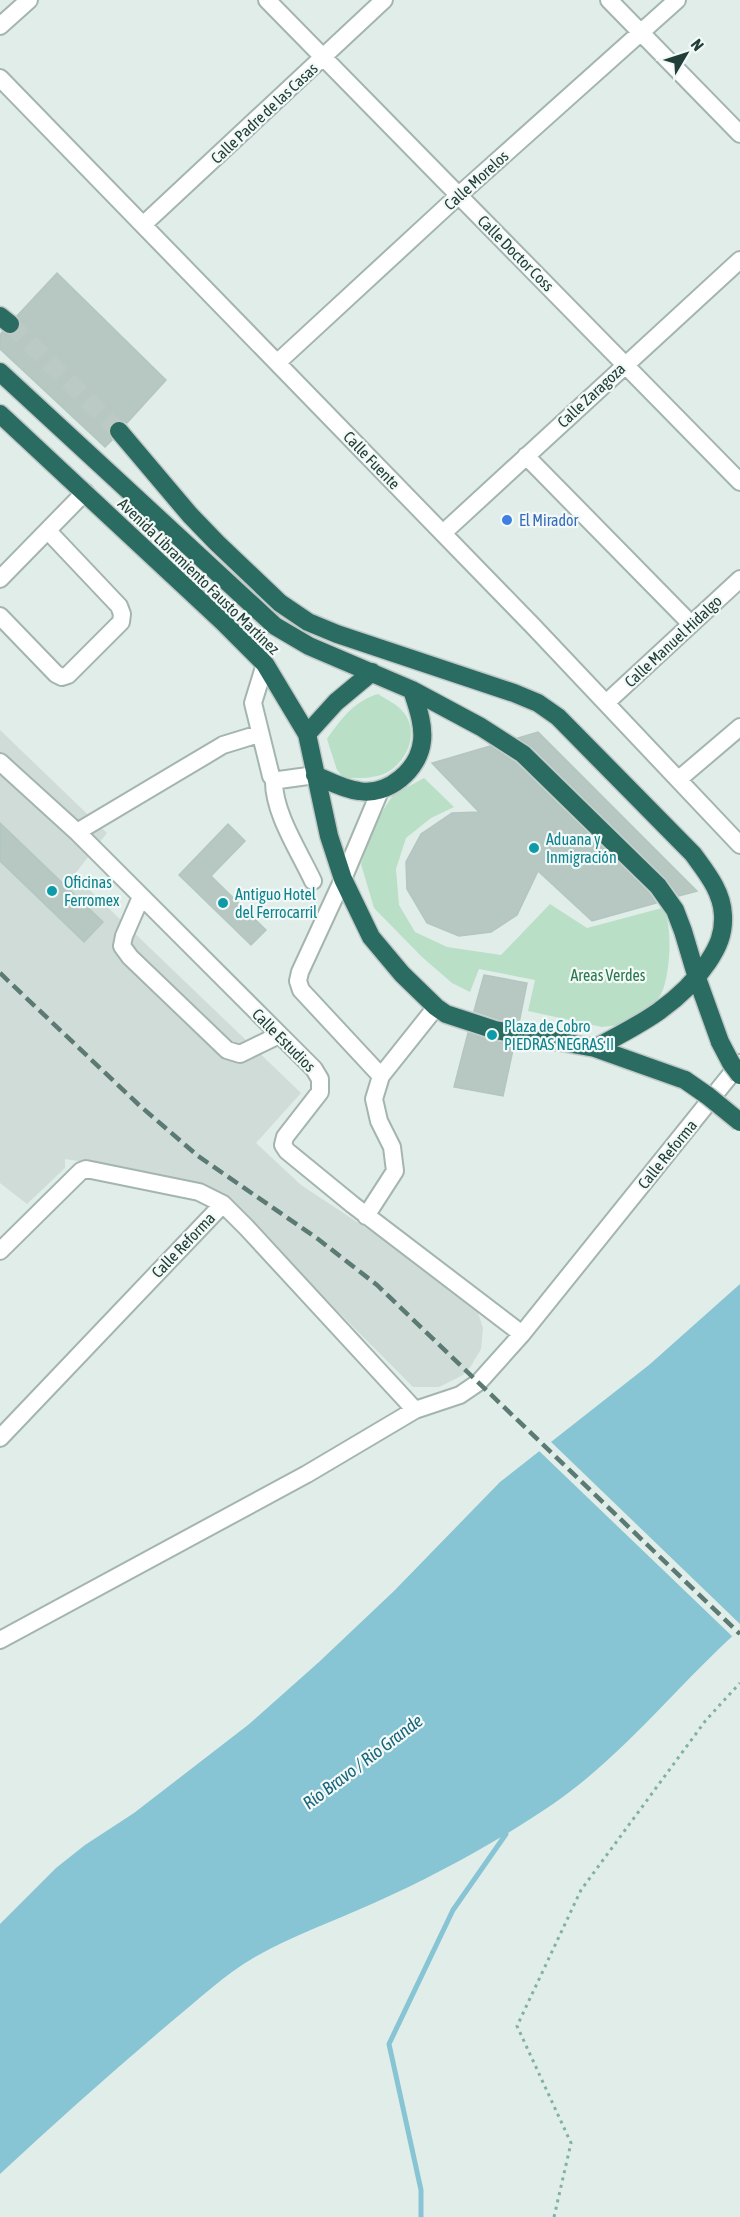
<svg xmlns="http://www.w3.org/2000/svg" width="740" height="2217" viewBox="0 0 740 2217" font-family="'Asap Condensed',sans-serif">
	<rect width="100%" height="100%" fill="#e1ede8"/>
	<path fill="#d0dcd7" d="M0,730L107,833L74,875L301,1093L256,1143L301,1185L407,1255L472,1305L478,1313L483,1328L481,1349L471,1366L463,1375L439,1387H413L231,1204L177,1180L132,1169L65,1159V1168L27,1204L0,1183Z"/>
	<path fill="#b9dfc6" d="M378,694C387,700 397,704 404,713C420,733 406,763 386,773C373,779 357,778 344,778L337,770L327,739C342,718 353,702 378,694Z
		M424,778L454,807L431,818L406,838L396,869L399,905L415,932L447,947L501,955L550,904L587,928L662,908C674,922 670,978 661,994C655,1004 644,1014 637,1023L602,1027L528,1011L535,980L479,969L470,992L452,983L422,957L374,908L361,864L373,826L393,795Z"/>
	<path fill="#87c4d4" d="M740,1284V1629C677,1686 624,1755 553,1804C499,1841 434,1876 374,1903C334,1921 294,1935 255,1957C225,1974 198,2000 171,2022C113,2071 56,2122 0,2174V1924L56,1868L85,1845L134,1813L248,1725L319,1662L394,1591L500,1482L649,1365Z"/>
	<path fill="#e1ede8" d="M549,1440L740,1624V1633L734,1638L537,1449Z"/>
	<g fill="none" stroke-linecap="round" stroke-linejoin="round">
		<path stroke="#87c4d4" stroke-width="5" d="M421,2217V2190L389,2044L453,1910L506,1834"/>
	</g>
	<path fill="#b7c7c1" stroke="#b4c6c0" stroke-width="1.5" d="M57,273L166,380L127,423L118,420L111,423L108,432L112,440L105,447L0,349V335L2,332L9,335L18,331L21,325L17,316Z
		M538,732L697,891L679,896L666,878L531,746L518,738Z
		M490,746L516,763L649,893L656,903L592,921L538,871L517,915L491,932L459,936L427,923L407,889L406,862L421,834L452,813L479,812L432,763Z
		M0,823L103,922L84,942L0,861Z
		M228,824L245,841L211,876L266,930L251,945L179,875Z
		M484,975L527,983L519,1023L498,1019L474,1011Z
		M468,1033L492,1041L514,1045L503,1096L454,1087Z"/>
	<g fill="none" stroke-linecap="round" stroke-linejoin="round">
		<path stroke="#bbcac5" stroke-width="18" stroke-dasharray="18 9" stroke-linecap="butt" d="M10,324L119,431"/>
		<defs>
			<path id="minor" d="M267,0L740,482
				M609,0L740,134
				M0,26L29,0
				M0,78L533,626L740,845
				M144,224L384,0
				M278,362L459,195L677,0
				M526,456L691,624
				M443,533L740,260
				M0,579L85,492
				M0,616L56,674L62,677L68,675L121,622L122,614L119,606L48,531
				M265,664L253,703L271,776L274,780H279L315,775
				M606,703L740,579
				M0,762L77,832L314,1069L320,1079V1092L285,1137L283,1145L287,1151L353,1205L522,1334
				M679,779L740,727
				M274,780C273,812 299,851 313,881
				M380,791L343,879L300,972L298,981L301,990L381,1076L436,1007
				M77,832L223,745L259,734
				M141,897L124,936L122,946L130,957L227,1050L240,1054L279,1035
				M366,1216L395,1171L392,1147L379,1121L374,1099L381,1076
				M0,1251L81,1171L86,1169L199,1192L223,1204L246,1227L415,1410
				M0,1438L223,1204
				M0,1640L307,1474L415,1410L460,1395L479,1382L522,1334L740,1063"/>
			<path id="highway" d="M0,316L10,324
				M0,372L275,626L309,646L412,690L481,727L523,754L658,886L675,910L683,931L697,978L720,1042
				M0,414L223,622L265,664L307,734L329,836L343,879L371,937L402,974L436,1007L446,1014L495,1030L595,1048L685,1080
				M119,431L190,515L217,543L280,603L308,622L337,634L514,693L538,703L558,717L693,854C706,872 722,891 723,915C724,934 718,947 708,962C680,1004 639,1025 595,1048
				M307,734L336,702L372,672
				M315,775C329,781 343,789 359,791C388,796 419,770 422,741C424,724 417,706 412,690"/>
		</defs>
		<use href="#minor" stroke="#a4b5b0" stroke-width="20"/>
		<use href="#highway" stroke="#c1c9c7" stroke-width="21"/>
		<path stroke="#80b1a5" stroke-width="3" stroke-dasharray="3 4.5" stroke-linecap="butt" d="M554,2217L571,2143L517,2026L581,1890L706,1720L740,1683"/>
		<use href="#minor" stroke="#fff" stroke-width="16"/>
		<use href="#highway" stroke="#2b6c62" stroke-width="18"/>
		<path stroke="#5b7a73" stroke-width="4.5" stroke-dasharray="12 6" stroke-linecap="butt" d="M0,973L139,1105L198,1156L318,1239L377,1285L740,1634"/>
		<defs>
			<path id="highway-bridge" d="M720,1042L731,1063L740,1075
				M685,1080L708,1096L740,1122"/>
		</defs>
		<use href="#highway-bridge" stroke="#c1c9c7" stroke-width="21" stroke-linecap="butt"/>
		<use href="#highway-bridge" stroke="#2b6c62" stroke-width="18"/>
	</g>
	<circle fill="#3f7fe0" stroke="#f2f9f6" stroke-width="2" cx="507" cy="520" r="6"/>
	<g fill="#0f9aa8" stroke="#f2f9f6" stroke-width="2">
		<circle cx="534" cy="848" r="6"/>
		<circle cx="52" cy="891" r="6"/>
		<circle cx="223" cy="903" r="6"/>
		<circle cx="492" cy="1035" r="6"/>
	</g>
	<g text-anchor="middle" stroke-width="4.5" stroke-linejoin="round" paint-order="stroke">
		<g font-size="16" fill="#213e38" stroke="#f2f9f6">
			<text transform="translate(264 113) rotate(-43)" y="6">Calle Padre de las Casas</text>
			<text transform="translate(476 180) rotate(-42)" y="6">Calle Morelos</text>
			<text transform="translate(516 253) rotate(45)" y="6">Calle Doctor Coss</text>
			<text transform="translate(591 395) rotate(-43)" y="6">Calle Zaragoza</text>
			<text transform="translate(372 460) rotate(46)" y="6">Calle Fuente</text>
			<text transform="translate(199 576) rotate(44)" y="6">Avenida Libramiento Fausto Martínez</text>
			<text transform="translate(673 641) rotate(-43)" y="6">Calle Manuel Hidalgo</text>
			<text transform="translate(284 1040) rotate(45)" y="6">Calle Estudios</text>
			<text transform="translate(667 1154) rotate(-51)" y="6">Calle Reforma</text>
			<text transform="translate(183 1245) rotate(-46)" y="6">Calle Reforma</text>
		</g>
		<g font-size="16" fill="#366cbe" stroke="#f2f9f6" text-anchor="start">
			<text x="519" y="526">El Mirador</text>
		</g>
		<g font-size="16" fill="#0d838f" stroke="#f2f9f6" text-anchor="start">
			<text x="546" y="845">Aduana y<tspan x="546" dy="18">Inmigración</tspan></text>
			<text x="64" y="888">Oficinas<tspan x="64" dy="18">Ferromex</tspan></text>
			<text x="235" y="900">Antiguo Hotel<tspan x="235" dy="18">del Ferrocarril</tspan></text>
			<text x="504" y="1032">Plaza de Cobro<tspan x="504" dy="18">PIEDRAS NEGRAS II</tspan></text>
		</g>
		<g font-size="16" fill="#29774c" stroke="#f2f9f6">
			<text x="608" y="981">Areas Verdes</text>
		</g>
		<g font-size="18" font-style="italic" fill="#18667d" stroke="#f2f9f6">
			<text transform="translate(363 1762) rotate(-37)" y="6">Río Bravo / Rio Grande</text>
		</g>
	</g>
	<g transform="translate(686 54) rotate(51)" stroke="#f2f9f6" stroke-width="4.5" paint-order="stroke">
	<path d="M0-4.5L10 22L0 15L-10 22Z" fill="#213e38"/>
	<text y="-9" font-size="16" font-weight="bold" text-anchor="middle" fill="#213e38">N</text>
	</g>
</svg>
